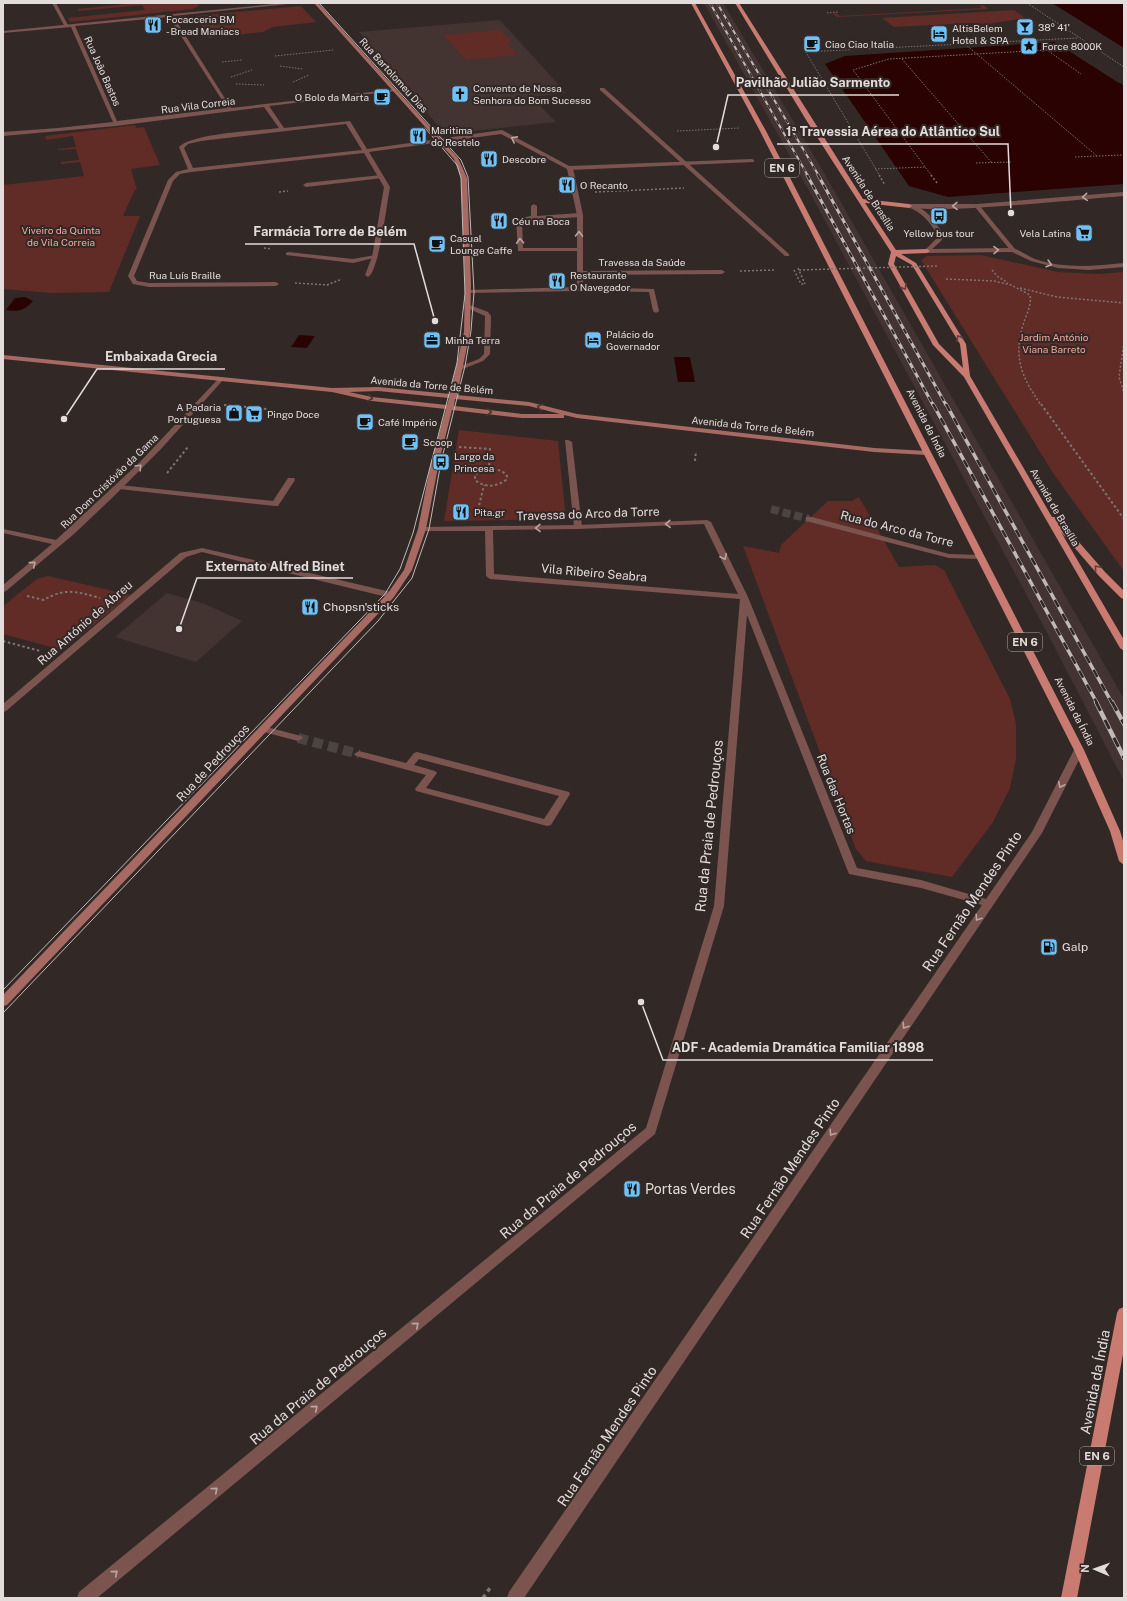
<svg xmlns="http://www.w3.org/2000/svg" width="1127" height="1601" viewBox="0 0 1127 1601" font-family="'Public Sans',sans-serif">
	<rect width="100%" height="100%" fill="#322927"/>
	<path fill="#433331" d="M704,3H723L819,164L1124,699V781L1045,629L795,165Z
		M500,20L566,93L531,97L556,122L445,134L359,32Z
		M167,593L205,604L242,621L196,662L115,637Z"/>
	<path fill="#612b26" d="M137,3H198L199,6L193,9L70,22L68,18L145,10L142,5L79,11L77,9Z
		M983,5L988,9L837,17L833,14L836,13L840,16L982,8L979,6Z
		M301,6L316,22L273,27L263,32L209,38L200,24H194L191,19L197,16Z
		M1014,10L1025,18L988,24L970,23L894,27L882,18Z
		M500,30L513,43L507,44L518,55L466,60L443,35Z
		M135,125L136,128L144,127L160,165L131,169L137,190H135L123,216H140L109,292L52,293L3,289V185L84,176L80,162L61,164V162L79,160L76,149L58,150V149L76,147L73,136L46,140L45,136Z
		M981,255L1058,272L1098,274L1124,272V571L1053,473L921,260L927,256Z
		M459,430L558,441L566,519L444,521Z
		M859,497L899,567L935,565L944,570L1010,699L1016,724V759L1010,788L993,822L952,877L866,861L856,849L743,546L779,553L781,545L828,501H852Z
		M48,576L131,595L62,650L3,634V606L37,579Z"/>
	<path fill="#2a0201" d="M1052,3H1124V48Z
		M1055,42L1116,81L1124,85V184L948,197L909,186L825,64L845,56Z
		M25,297L33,301C24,311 18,312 6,310L15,298Z
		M299,335L315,336L307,348L291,347Z
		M674,357H690L695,382H678Z"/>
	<path fill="#322927" d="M1055,42H1058L1124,82V85L1116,81Z"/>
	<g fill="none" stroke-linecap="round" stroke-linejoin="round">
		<path stroke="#4c4442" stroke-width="8" stroke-dasharray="8 4" stroke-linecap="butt" d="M771,509L809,519"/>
		<path stroke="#4c4442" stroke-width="10" stroke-dasharray="10 5.5" stroke-linecap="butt" d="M298,738L359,754"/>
		<path stroke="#7d7574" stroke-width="1" stroke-dasharray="1.5 1.5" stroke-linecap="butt" d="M1027,3L1124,67
			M827,13L838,12
			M965,44L1097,156
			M804,49L880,176
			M806,52L1078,38
			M275,56L333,50
			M902,59L992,163
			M222,62L242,60
			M280,66L303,69
			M231,77L252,70
			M293,82L309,75
			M825,83L862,82
			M236,84L264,85
			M677,131L740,128
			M1075,157L1123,155
			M976,163L1011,162
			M875,169L926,167
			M932,176L853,70L889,59L1047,50L1081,74"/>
		<path stroke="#7d7574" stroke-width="1.5" stroke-dasharray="2 2" stroke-linecap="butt" d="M879,175L885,185
			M931,175L937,183
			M279,192L288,191
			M595,192L684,188
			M264,248L271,249
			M798,268L805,284
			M794,270L801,284H805
			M992,270L997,276L1008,283
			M740,271L775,270
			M946,279L994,281L1011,285L1030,295C1032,305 1026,315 1023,325C1013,357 1022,378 1041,405
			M295,283L327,285L342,279
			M1020,288L1057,297L1124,303
			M1124,342L1119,377L1124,393"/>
		<path stroke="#7d7574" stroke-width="2" stroke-dasharray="2.5 2.5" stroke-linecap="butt" d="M1041,404L1124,519
			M224,405L267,409
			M459,447L490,449L489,469
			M695,461L696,451
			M493,469L502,471L507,476L506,480C496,487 485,488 475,480V475L480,471Z
			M167,473L188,447
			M478,510L484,485
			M27,596L44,600C65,587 78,592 100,598
			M3,641L40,651"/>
		<path stroke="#7d7574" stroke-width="3.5" stroke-dasharray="4 4" stroke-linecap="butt" d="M483,1598L492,1585"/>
		<path fill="#7b544f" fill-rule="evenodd" d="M52,3H56L69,27H65Z
			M752,159L754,160V162L570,170L567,168L570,166Z
			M381,175L384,177L383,178L306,187L303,185L306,183Z
			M534,204L537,206V216L580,213L583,215L580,217L522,221L523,248H579L581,249V251H518L516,219L531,216V206Z
			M907,205C925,204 935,222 944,235L941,241L929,252L924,251L936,239L938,235C929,222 923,212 907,207Z
			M975,205H979L1015,249V251H1011L975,207Z
			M288,252L353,259L375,255L378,257L353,263L286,255V253Z
			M467,304L488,312L491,316L490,354L483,361L460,370L457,368L458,367L479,359L484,354L485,316L465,307L464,306Z
			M565,440H568L572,442L582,527L578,529L574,527Z
			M288,478H294L295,480L278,506H275L119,489L115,487L119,485L273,501Z"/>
		<path fill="#7b544f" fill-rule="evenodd" d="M283,3H298L173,16L231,108L397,89L395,91L269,106L284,128L350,121L367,149L502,130L573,168L583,215V271L722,270L725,272L722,274L583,275V287L654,289L659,311L656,313L653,311L649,292L580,291L466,293V291L468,290L577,287V215L567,169L501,134L369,152L390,187C387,202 379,272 368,277L365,275L372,257L384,187L364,153L191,172L180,174L173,181L134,276L137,281L149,283L276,282L279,284L276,286L149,287L133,284L128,276L168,180L176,172L188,169L179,147C193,133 258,131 279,128L264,107L116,126L3,136V132L58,128L113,122L71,27L3,33V31ZM169,17L227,108L117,121L75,26ZM346,124L362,150L193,168L184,148L188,144L201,141Z
			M600,88H604L789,254V256H785L600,90Z
			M1124,192V196C1094,198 922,216 906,206L909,204H977Z
			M1013,248C1021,251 1028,256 1035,259C1064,269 1095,266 1124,263V267L1089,270L1058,268L1031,261L1012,252L927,253L924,251L927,249Z
			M219,378L224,379L161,449L112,498L74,534L6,591L3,592V585L52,544L3,533V529L56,540L140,462Z
			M806,517H812L949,554L980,555L984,557L980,559L949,558L806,521Z
			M707,520L711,522L748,597L857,868L921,880L986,899L1032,832L1074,750L1076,748H1082L1084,750L1042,833L524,1598H507L509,1592L982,905L921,888L849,874L747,615L724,906L655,1134L97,1598H77L79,1592L646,1128L714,906L740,599L490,579L486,576L485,531H422L418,529L422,527L578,525ZM704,524L738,594L494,574L493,530L578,529Z
			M202,548L391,592L395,595L391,598L202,552L186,557L6,711L3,712V704L180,553Z
			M263,726L301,736L303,738L298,741L260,731L258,729L260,727Z
			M359,751L406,763L414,753L417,752L569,792L570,794L551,825L547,826L416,791L415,789L426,775L356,756L354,754ZM419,759L559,796L544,819L426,788L437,773L435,771L414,765Z"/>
		<path fill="#a76a62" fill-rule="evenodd" d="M314,3H318L458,158L467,178L471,284L470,332L457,395L529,402L577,414L874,448L927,451L931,453L927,455L874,452L577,418L564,415V418H522L452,410L439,462L426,529L412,570L394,597L7,1005L3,1006V995L388,593L404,570L418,529L431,462L446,409L372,401L332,392L3,359V355L332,388L378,387L450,394L464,332L465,284L461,178L454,159ZM378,391L449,398L447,405L372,397L349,392ZM455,399L529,406L560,414H522L454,406Z"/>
		<path fill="#c97b71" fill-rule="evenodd" d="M691,3H695L766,131L1084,750L1120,831L1124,844V865L1119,861L1110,831L1074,750L760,131Z
			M735,3H739L863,199L909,204L912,206L909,208L865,203L896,250L927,249L930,251L927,253L901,254L916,263L966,344L970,376L1052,517H1057L1105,572L1124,591V599L1121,598L1099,576L1061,532L1124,640V651L1120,648L964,377L933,345L888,264L891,252L808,123ZM896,256L912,265L960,344L963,368L939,344L894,264Z
			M1124,1307V1349L1077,1598H1061L1117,1313L1119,1309Z"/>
		<path stroke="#c0b9b8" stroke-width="1" d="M3,990L385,594L400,569L413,533L457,363L465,294L461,178L457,165L425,128
			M3,1013L378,621L412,578L429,529L441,462L465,366L471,331L474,292L468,177L461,160L319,3"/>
		<defs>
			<path id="rail-far3" d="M710,3L808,176
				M717,3L819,176"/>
			<path id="rail-far2" d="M807,175L933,405
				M818,175L946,405"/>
			<path id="rail-far1" d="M933,404L1097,703
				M946,404L1112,703"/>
			<path id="rail" d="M1096,702L1124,758
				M1112,702L1124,724"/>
		</defs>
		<use href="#rail-far3" stroke="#c0b9b8" stroke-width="2"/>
		<use href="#rail-far2" stroke="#c0b9b8" stroke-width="3"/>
		<use href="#rail-far1" stroke="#c0b9b8" stroke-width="3.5"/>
		<use href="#rail" stroke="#c0b9b8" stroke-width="4.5"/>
		<use href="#rail-far3" stroke="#322927" stroke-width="1.5" stroke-dasharray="4.5" stroke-linecap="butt"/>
		<use href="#rail-far2" stroke="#322927" stroke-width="2" stroke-dasharray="5.5" stroke-linecap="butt"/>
		<use href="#rail-far1" stroke="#322927" stroke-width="2.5" stroke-dasharray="8" stroke-linecap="butt"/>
		<use href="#rail" stroke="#322927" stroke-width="3" stroke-dasharray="10" stroke-linecap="butt"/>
		<path stroke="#7d7574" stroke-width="1.5" stroke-dasharray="2 2" stroke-linecap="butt" d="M799,270L937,266"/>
	</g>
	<defs><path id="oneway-chevron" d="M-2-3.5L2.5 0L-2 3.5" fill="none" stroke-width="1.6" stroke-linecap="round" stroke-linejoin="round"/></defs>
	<g stroke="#b9a6a3">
		<use href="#oneway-chevron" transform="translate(514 139) rotate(-152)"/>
		<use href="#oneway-chevron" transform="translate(1085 197) rotate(175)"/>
		<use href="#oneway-chevron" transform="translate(955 206) rotate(179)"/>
		<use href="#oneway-chevron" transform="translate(579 234) rotate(-89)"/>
		<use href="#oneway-chevron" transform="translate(520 241) rotate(-93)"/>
		<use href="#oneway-chevron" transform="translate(996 250) rotate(-1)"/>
		<use href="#oneway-chevron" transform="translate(1049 264) rotate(16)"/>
		<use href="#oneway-chevron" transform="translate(139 467) rotate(-46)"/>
		<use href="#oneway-chevron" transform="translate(668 524) rotate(178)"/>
		<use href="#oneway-chevron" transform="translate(538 528) rotate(179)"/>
		<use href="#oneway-chevron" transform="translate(724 557) rotate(64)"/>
		<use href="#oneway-chevron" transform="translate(33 564) rotate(-40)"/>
		<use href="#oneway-chevron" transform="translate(1061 785) rotate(117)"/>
		<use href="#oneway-chevron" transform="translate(978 918) rotate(124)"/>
		<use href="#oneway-chevron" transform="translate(905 1026) rotate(124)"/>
		<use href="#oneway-chevron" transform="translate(832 1133) rotate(124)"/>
		<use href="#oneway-chevron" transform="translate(416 1325) rotate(-40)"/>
		<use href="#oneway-chevron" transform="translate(315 1408) rotate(-40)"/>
		<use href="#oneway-chevron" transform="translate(215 1490) rotate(-40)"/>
		<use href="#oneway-chevron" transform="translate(115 1573) rotate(-40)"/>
	</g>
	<g stroke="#5f423d">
		<use href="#oneway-chevron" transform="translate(904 287) rotate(61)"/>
		<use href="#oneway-chevron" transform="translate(959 338) rotate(-121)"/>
		<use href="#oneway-chevron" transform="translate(1097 568) rotate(-131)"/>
	</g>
	<g stroke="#493633">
		<use href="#oneway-chevron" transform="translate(370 398) rotate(10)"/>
		<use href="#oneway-chevron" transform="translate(540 407) rotate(-167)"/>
		<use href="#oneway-chevron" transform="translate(489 412) rotate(7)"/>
	</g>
	<defs>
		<symbol id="restaurant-square" viewBox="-11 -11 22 22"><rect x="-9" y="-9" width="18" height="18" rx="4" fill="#70c1f4" stroke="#322927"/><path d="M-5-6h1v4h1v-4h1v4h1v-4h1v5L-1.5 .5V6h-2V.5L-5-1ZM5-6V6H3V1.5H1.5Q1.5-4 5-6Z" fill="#111"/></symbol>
		<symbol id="bar-square" viewBox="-11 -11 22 22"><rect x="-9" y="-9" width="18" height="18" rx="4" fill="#70c1f4" stroke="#322927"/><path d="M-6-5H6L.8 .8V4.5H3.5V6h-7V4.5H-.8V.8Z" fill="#111"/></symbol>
		<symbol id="hotel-square" viewBox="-11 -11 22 22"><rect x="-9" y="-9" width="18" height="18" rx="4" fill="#70c1f4" stroke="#322927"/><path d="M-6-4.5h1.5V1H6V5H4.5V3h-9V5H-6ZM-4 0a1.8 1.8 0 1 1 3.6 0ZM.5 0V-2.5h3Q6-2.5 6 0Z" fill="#111"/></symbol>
		<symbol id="cafe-square" viewBox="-11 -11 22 22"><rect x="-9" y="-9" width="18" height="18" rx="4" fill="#70c1f4" stroke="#322927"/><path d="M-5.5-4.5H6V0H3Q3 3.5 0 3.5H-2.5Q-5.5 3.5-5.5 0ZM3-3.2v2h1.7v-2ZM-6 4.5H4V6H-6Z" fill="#111"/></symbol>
		<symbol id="sight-square" viewBox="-11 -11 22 22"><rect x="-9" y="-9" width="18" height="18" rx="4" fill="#70c1f4" stroke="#322927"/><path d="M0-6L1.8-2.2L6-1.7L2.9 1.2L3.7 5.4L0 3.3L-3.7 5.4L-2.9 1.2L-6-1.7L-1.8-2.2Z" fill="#111"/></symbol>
		<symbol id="church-square" viewBox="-11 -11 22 22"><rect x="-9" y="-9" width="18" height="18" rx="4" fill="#70c1f4" stroke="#322927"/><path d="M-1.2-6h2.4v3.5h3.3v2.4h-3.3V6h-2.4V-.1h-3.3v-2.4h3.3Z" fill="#111"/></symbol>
		<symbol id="bus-square" viewBox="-11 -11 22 22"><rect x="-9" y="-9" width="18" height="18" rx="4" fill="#70c1f4" stroke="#322927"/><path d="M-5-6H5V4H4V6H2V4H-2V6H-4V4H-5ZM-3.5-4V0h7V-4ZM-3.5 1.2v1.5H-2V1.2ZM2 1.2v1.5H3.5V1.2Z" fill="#111"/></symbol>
		<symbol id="supermarket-square" viewBox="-11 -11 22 22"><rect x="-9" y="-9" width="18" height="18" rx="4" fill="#70c1f4" stroke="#322927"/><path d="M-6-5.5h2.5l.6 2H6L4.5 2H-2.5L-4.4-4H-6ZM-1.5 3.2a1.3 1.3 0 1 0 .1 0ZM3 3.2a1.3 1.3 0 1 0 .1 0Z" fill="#111"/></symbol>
		<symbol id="office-square" viewBox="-11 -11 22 22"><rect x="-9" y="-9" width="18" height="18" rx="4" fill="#70c1f4" stroke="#322927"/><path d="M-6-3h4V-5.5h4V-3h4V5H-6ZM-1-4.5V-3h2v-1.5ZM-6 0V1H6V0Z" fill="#111"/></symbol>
		<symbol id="shop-square" viewBox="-11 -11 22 22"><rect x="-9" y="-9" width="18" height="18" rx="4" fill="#70c1f4" stroke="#322927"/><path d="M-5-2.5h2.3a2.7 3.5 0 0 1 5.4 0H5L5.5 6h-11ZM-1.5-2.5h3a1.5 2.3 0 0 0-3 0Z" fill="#111"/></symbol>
		<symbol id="fuel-square" viewBox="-11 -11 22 22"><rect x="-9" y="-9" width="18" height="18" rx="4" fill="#70c1f4" stroke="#322927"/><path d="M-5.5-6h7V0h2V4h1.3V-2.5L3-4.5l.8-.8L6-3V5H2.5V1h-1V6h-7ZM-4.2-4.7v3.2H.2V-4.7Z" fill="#111"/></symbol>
	</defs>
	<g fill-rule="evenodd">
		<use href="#restaurant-square" x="143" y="15" width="20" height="20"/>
		<use href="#bar-square" x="1015" y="17" width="20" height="20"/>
		<use href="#hotel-square" x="929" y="24" width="20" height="20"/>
		<use href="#cafe-square" x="802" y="34" width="20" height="20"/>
		<use href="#sight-square" x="1019" y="36" width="20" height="20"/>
		<use href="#church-square" x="450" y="84" width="20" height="20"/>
		<use href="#cafe-square" x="372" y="87" width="20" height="20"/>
		<use href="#restaurant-square" x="408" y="126" width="20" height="20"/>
		<use href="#restaurant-square" x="479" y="149" width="20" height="20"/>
		<use href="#restaurant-square" x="557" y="175" width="20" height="20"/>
		<use href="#bus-square" x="929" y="206" width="20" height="20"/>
		<use href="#restaurant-square" x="489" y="211" width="20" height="20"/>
		<use href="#supermarket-square" x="1074" y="223" width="20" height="20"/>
		<use href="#cafe-square" x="427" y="234" width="20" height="20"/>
		<use href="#restaurant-square" x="547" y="271" width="20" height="20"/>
		<use href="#office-square" x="422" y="330" width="20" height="20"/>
		<use href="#hotel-square" x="583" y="330" width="20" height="20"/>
		<use href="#shop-square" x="224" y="403" width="20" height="20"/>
		<use href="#supermarket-square" x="244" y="404" width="20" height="20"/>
		<use href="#cafe-square" x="355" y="412" width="20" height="20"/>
		<use href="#cafe-square" x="400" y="432" width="20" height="20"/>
		<use href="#bus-square" x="431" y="452" width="20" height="20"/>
		<use href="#restaurant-square" x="451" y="502" width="20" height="20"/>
		<use href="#restaurant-square" x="300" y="597" width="20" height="20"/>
		<use href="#fuel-square" x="1039" y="937" width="20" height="20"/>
		<use href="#restaurant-square" x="622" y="1179" width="20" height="20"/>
	</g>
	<g text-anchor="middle" stroke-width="4" stroke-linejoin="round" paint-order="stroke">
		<g font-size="10" fill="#e2dcdb" stroke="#322927" text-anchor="start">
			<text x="166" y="23">Focacceria BM<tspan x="166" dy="12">- Bread Maniacs</tspan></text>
			<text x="1038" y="31">38º 41'</text>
			<text x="952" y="32">AltisBelem<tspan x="952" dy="12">Hotel &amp; SPA</tspan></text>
			<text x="825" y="48">Ciao Ciao Italia</text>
			<text x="1042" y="50">Force 8000K</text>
			<text x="473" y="92">Convento de Nossa<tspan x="473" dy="12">Senhora do Bom Sucesso</tspan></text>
			<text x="369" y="101" text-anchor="end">O Bolo da Marta</text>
			<text x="431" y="134">Maritima<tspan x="431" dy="12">do Restelo</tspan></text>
			<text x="502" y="163">Descobre</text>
			<text x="580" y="189">O Recanto</text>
			<text x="512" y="225">Céu na Boca</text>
			<text x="939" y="237" text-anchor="middle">Yellow bus tour</text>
			<text x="1071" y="237" text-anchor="end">Vela Latina</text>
			<text x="450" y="242">Casual<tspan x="450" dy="12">Lounge Caffe</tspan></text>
			<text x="570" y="279">Restaurante<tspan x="570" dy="12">O Navegador</tspan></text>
			<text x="606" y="338">Palácio do<tspan x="606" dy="12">Governador</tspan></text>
			<text x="445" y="344">Minha Terra</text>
			<text x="221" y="411" text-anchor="end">A Padaria<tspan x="221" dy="12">Portuguesa</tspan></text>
			<text x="267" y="418">Pingo Doce</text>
			<text x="378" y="426">Café Império</text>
			<text x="423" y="446">Scoop</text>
			<text x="454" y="460">Largo da<tspan x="454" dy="12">Princesa</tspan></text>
			<text x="474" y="516">Pita.gr</text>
		</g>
		<g font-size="10" fill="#e2dcdb" stroke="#322927">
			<text transform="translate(103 71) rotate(66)" y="4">Rua João Bastos</text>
			<text transform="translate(394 75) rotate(48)" y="4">Rua Bartolomeu Dias</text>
			<text transform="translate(198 105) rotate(-7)" y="4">Rua Vila Correia</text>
			<text transform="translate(869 193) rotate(57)" y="4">Avenida de Brasília</text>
			<text x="642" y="266">Travessa da Saúde</text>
			<text x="185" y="279">Rua Luís Braille</text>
			<text transform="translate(432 385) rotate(5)" y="4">Avenida da Torre de Belém</text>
			<text transform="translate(927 423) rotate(63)" y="4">Avenida da Índia</text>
			<text transform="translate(753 426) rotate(6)" y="4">Avenida da Torre de Belém</text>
			<text transform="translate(109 481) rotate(-44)" y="4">Rua Dom Cristóvão da Gama</text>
			<text transform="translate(1055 507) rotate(60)" y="4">Avenida de Brasília</text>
			<text transform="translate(1075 711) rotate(63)" y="4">Avenida da Índia</text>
		</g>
		<g font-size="10" fill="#f2a99e" stroke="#322927">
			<text x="61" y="234">Viveiro da Quinta<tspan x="61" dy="12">de Vila Correia</tspan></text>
			<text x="1054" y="341">Jardim António<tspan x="1054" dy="12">Viana Barreto</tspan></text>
		</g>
		<g fill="#322927" stroke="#ada6a5" stroke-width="1">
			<rect x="765" y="159" width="34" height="18" rx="3"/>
			<rect x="1008" y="633" width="34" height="18" rx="3"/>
			<rect x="1080" y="1447" width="34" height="18" rx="3"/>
		</g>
		<g font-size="11" font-weight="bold" fill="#e2dcdb">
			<text x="782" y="172">EN 6</text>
			<text x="1025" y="646">EN 6</text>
			<text x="1097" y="1460">EN 6</text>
		</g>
		<g font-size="12" fill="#e2dcdb" stroke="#322927">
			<text transform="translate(588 514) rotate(-2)" y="4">Travessa do Arco da Torre</text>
			<text transform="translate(897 529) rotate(14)" y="4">Rua do Arco da Torre</text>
			<text transform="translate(594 573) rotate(5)" y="4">Vila Ribeiro Seabra</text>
			<text transform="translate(85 623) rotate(-41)" y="4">Rua António de Abreu</text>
			<text transform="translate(213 763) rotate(-47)" y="4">Rua de Pedrouços</text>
			<text transform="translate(836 794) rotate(68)" y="4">Rua das Hortas</text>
		</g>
		<g font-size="12" fill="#e2dcdb" stroke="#322927" text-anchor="start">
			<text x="323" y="611">Chopsn'sticks</text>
			<text x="1062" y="951">Galp</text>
		</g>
		<g font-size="14" fill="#e2dcdb" stroke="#322927">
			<text transform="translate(709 826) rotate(-84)" y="5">Rua da Praia de Pedrouços</text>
			<text transform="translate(972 901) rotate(-56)" y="5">Rua Fernão Mendes Pinto</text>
			<text transform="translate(790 1168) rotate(-56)" y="5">Rua Fernão Mendes Pinto</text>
			<text transform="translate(568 1180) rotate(-40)" y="5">Rua da Praia de Pedrouços</text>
			<text transform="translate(1095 1382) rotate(-79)" y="5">Avenida da Índia</text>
			<text transform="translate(318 1386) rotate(-40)" y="5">Rua da Praia de Pedrouços</text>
			<text transform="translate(607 1436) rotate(-56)" y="5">Rua Fernão Mendes Pinto</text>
		</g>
		<g font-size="14" fill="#e2dcdb" stroke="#322927" text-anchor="start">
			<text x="645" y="1194">Portas Verdes</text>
		</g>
	</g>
	<path fill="none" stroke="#e2dcdb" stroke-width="1.5" d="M716 147L728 95H899M1011 213L1008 144H777M435 321L414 244H245M64 419L97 369H225M179 629L197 578H353M641 1002L663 1060H933"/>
	<g fill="#e2dcdb" stroke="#322927" stroke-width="1.5">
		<circle cx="716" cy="147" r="4"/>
		<circle cx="1011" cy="213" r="4"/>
		<circle cx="435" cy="321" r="4"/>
		<circle cx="64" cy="419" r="4"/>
		<circle cx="179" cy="629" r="4"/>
		<circle cx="641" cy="1002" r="4"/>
	</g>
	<g font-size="13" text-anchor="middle" font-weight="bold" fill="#e2dcdb" stroke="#322927" stroke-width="4" stroke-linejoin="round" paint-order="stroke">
		<text x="813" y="87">Pavilhão Julião Sarmento</text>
		<text x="893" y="136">1ª Travessia Aérea do Atlântico Sul</text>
		<text x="330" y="236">Farmácia Torre de Belém</text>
		<text x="161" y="361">Embaixada Grecia</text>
		<text x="275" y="571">Externato Alfred Binet</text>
		<text x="798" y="1052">ADF - Academia Dramática Familiar 1898</text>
	</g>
	<rect width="1127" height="1601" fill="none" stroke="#e2dcdb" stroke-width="8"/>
	<g transform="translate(1095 1569) rotate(272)" stroke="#322927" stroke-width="3" paint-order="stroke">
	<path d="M0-3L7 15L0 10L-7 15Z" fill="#e2dcdb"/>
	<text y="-6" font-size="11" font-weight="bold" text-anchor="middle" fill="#e2dcdb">N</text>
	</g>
</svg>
